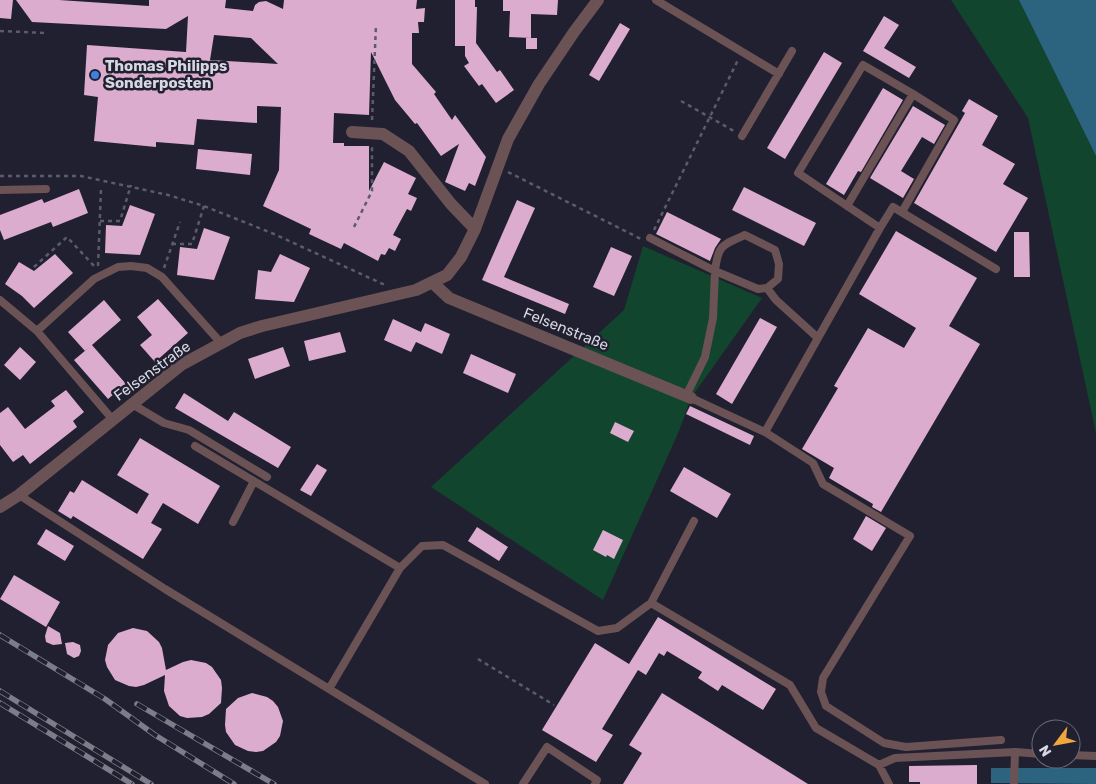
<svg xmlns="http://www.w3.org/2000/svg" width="1096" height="784" viewBox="0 0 1096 784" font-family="Rubik,sans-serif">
	<rect width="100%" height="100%" fill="#212030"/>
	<path fill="#11452d" d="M951,0H1019L1096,156V433L1028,118Z
		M643,246L762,298L691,398L679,431L603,600L431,487L624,310Z"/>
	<path fill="#2c6480" d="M1019,0H1096V156Z
		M991,768H1096V784L991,783Z"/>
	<path fill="#dcaccf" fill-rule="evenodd" d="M0,0H13L11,19L0,18Z
		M16,0H59L149,6V0H226L225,8L253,11L255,5L259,2L266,1L283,9L284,0H417L416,9L425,8L424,22H418L419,33H412V64L436,92L434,94L452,120L455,115L486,157L475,186L469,183L465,191L445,182L459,144L441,156L417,123L415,124L395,100L371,52L369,115L334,113L333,143H344V146H369V191L384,162L416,178L408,194L417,198L411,211L407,209L393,235L401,239L395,251L389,248L385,255L381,254L378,261L344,243L341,249L309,234L311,229L263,206L279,170L281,107L257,106V123L197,119L194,145L156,142V147L94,141L98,97L84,95L87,45L186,52L188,16L166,29L32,22ZM214,35L251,38L278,64L210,60Z
		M455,0H475V7H477L476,43L497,72L500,70L514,90L496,103L482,84L479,86L464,66L469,63L465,56V46H455Z
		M503,0H558L557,15L531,14V38L509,37L510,11H503Z
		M884,16L899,25L884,48L916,67L909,78L863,51Z
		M620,23L630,29L599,81L589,75Z
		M526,38H537V49H526Z
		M824,52L842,63L785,159L767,148Z
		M883,88L903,100L861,172L858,171L844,195L826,184Z
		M969,99L998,116L982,145L1015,164L1003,184L1028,198L996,252L914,203L965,113L962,111Z
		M913,106L945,125L934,144L922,137L901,171L914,179L903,198L870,178Z
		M198,149L252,154L250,175L196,169Z
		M744,187L816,223L804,246L732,210Z
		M79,189L88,213L53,227L51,222L4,240L0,230V215L42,199L44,203Z
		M517,200L535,208L504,277L569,304L565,314L482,280Z
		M130,205L155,214L140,255L105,253L106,225L122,226Z
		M667,212L721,239L715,248L710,261L656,234Z
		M204,228L230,237L214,280L177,275L180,247L197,249Z
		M896,231L977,278L949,326L980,344L881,512L872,507L873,504L829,478L834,468L802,449L838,388L834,386L868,328L904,348L916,328L859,294Z
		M1014,232H1029L1030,277H1014Z
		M611,247L632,256L614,296L593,287Z
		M55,254L73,273L34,308L22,296L5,284L19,262L34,271Z
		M280,254L310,268L294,302L255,299L258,270L271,272Z
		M158,299L188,333L155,362L140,345L152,335L137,317Z
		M104,300L121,320L85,351L68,332Z
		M760,318L777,327L732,404L716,394Z
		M393,319L421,332L425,323L450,334L442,354L416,342L411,352L384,340Z
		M340,332L346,352L309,361L304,341Z
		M92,345L126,384L108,399L74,360Z
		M20,347L36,362L20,380L4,365Z
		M283,347L290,366L255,379L248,359Z
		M471,354L516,374L508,393L463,373Z
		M66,390L84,412L73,421L77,427L30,464L23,455L13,462L0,445V413L8,407L25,429L55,406L51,401Z
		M184,393L228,421L234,412L291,447L278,468L175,408Z
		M690,406L754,436L750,445L686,414Z
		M615,422L634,431L628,442L610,433Z
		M140,438L220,486L198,524L163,503L151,523L162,529L143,559L73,516L71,519L58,511L70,491L74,493L82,480L137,514L149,494L117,475Z
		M317,464L327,470L311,496L300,490Z
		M684,467L731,494L717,518L670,491Z
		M866,516L886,528L872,551L853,539Z
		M477,527L508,547L499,561L468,541Z
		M46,529L74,546L65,561L37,544Z
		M603,530L623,540L614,559L607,555L606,557L593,550Z
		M14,575L60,602L46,627L0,599Z
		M658,617L776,689L763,710L722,685L718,691L698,678L702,672L667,651L664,656L659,653L646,675L638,670L602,729L613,735L596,762L542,730L595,643L629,664Z
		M48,626L60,633L62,644L53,645L46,642L45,636Z
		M133,628L147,631L159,642L162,648L166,670L183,662L191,660L206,663L212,667L221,680L222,688L221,703L209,714L202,717L187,718L180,716L169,706L164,691L165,675L144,685L136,687L129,686L115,680L107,667L105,660L108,645L118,633Z
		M73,642L80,645L81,651L79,656L74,658L67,654L65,643Z
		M252,693L267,697L273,701L278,707L283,721L280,736L276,742L263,751L256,752L248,751L235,745L226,732L225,725L226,709L238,698Z
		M662,693L709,722L808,784H623L642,753L629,745Z
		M977,765V784H920V782H909V766Z"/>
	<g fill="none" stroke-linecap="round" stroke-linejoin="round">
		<path stroke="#5c5b6a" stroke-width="2.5" stroke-dasharray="4 4" stroke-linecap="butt" d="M0,31L46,33
			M681,101L734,131
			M372,120L376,25
			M508,172L641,239
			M0,176H81L168,195L204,206L274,234L385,285
			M100,221H120L131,185
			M354,227L372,191V146
			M654,230L738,60
			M172,244H192L204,206
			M98,266L101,189
			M34,267L67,237L96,268
			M164,268L180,222
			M478,659L554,705"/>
		<path stroke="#6b5255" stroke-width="8" d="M656,0L779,74
			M742,136L792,51
			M0,190L46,189
			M902,212L954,120L913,94
			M880,228L893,207L996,269
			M745,235L775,250L779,264L778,279L767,288L758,289L715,271C718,245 722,245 745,235Z
			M650,238L715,271L713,318L705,357L686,396
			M767,288L776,300L818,338
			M0,300L37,331L113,420
			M37,331L94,279L118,267L131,266L147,268L162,277L221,343
			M691,398L765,432L880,228L798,173L863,65L913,94L847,206
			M132,404L164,423L189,430L267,477
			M765,432L813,463L823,484L910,536L823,678L821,692L826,706L884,743L906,747L1001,740
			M195,446L400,568
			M19,495L165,589L485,784
			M233,522L254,481
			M651,603L790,685L816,728L879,765L889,784
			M329,689L400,568L422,546L443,545L598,631L617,628L651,603L694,521
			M1071,755L1096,756
			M879,765L895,758L1015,752L1041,754
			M523,784L547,747L597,780L595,784
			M1014,784L1015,752"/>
		<path stroke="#6b5255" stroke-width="12" d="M352,132L383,134L409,151L451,204L475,229
			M433,283L449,298L691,398
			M0,507L19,495L181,365L240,333L262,326L416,290L447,275L461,257L475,229L508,139L539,84L574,32L598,0"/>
		<defs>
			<path id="rail" d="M0,635L105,699L155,735L234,784
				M0,691L151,784
				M0,703L132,784
				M137,704L274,784"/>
		</defs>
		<use href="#rail" stroke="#7d7d8a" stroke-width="5.5"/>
		<use href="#rail" stroke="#212030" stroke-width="4" stroke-dasharray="11" stroke-linecap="butt"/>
	</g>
	<circle fill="#3f7fe0" stroke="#212030" stroke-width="2" cx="95" cy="75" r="5"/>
	<g text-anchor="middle" stroke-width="5" stroke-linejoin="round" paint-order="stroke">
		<g font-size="15" font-weight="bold" fill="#d8d8e3" stroke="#212030" text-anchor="start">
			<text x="105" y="71">Thomas Philipps<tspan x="105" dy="17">Sonderposten</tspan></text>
		</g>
		<g font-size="15" fill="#d8d8e3" stroke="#212030">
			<text transform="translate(566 329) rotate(22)" y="5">Felsenstraße</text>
			<text transform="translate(152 371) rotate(-36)" y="5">Felsenstraße</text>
		</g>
	</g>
	<g transform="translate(1056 744) rotate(238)"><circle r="24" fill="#212030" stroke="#6a6a78"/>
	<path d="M0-4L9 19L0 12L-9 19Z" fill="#f0a63f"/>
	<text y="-8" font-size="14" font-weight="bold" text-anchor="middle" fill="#d8d8e3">N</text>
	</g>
</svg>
